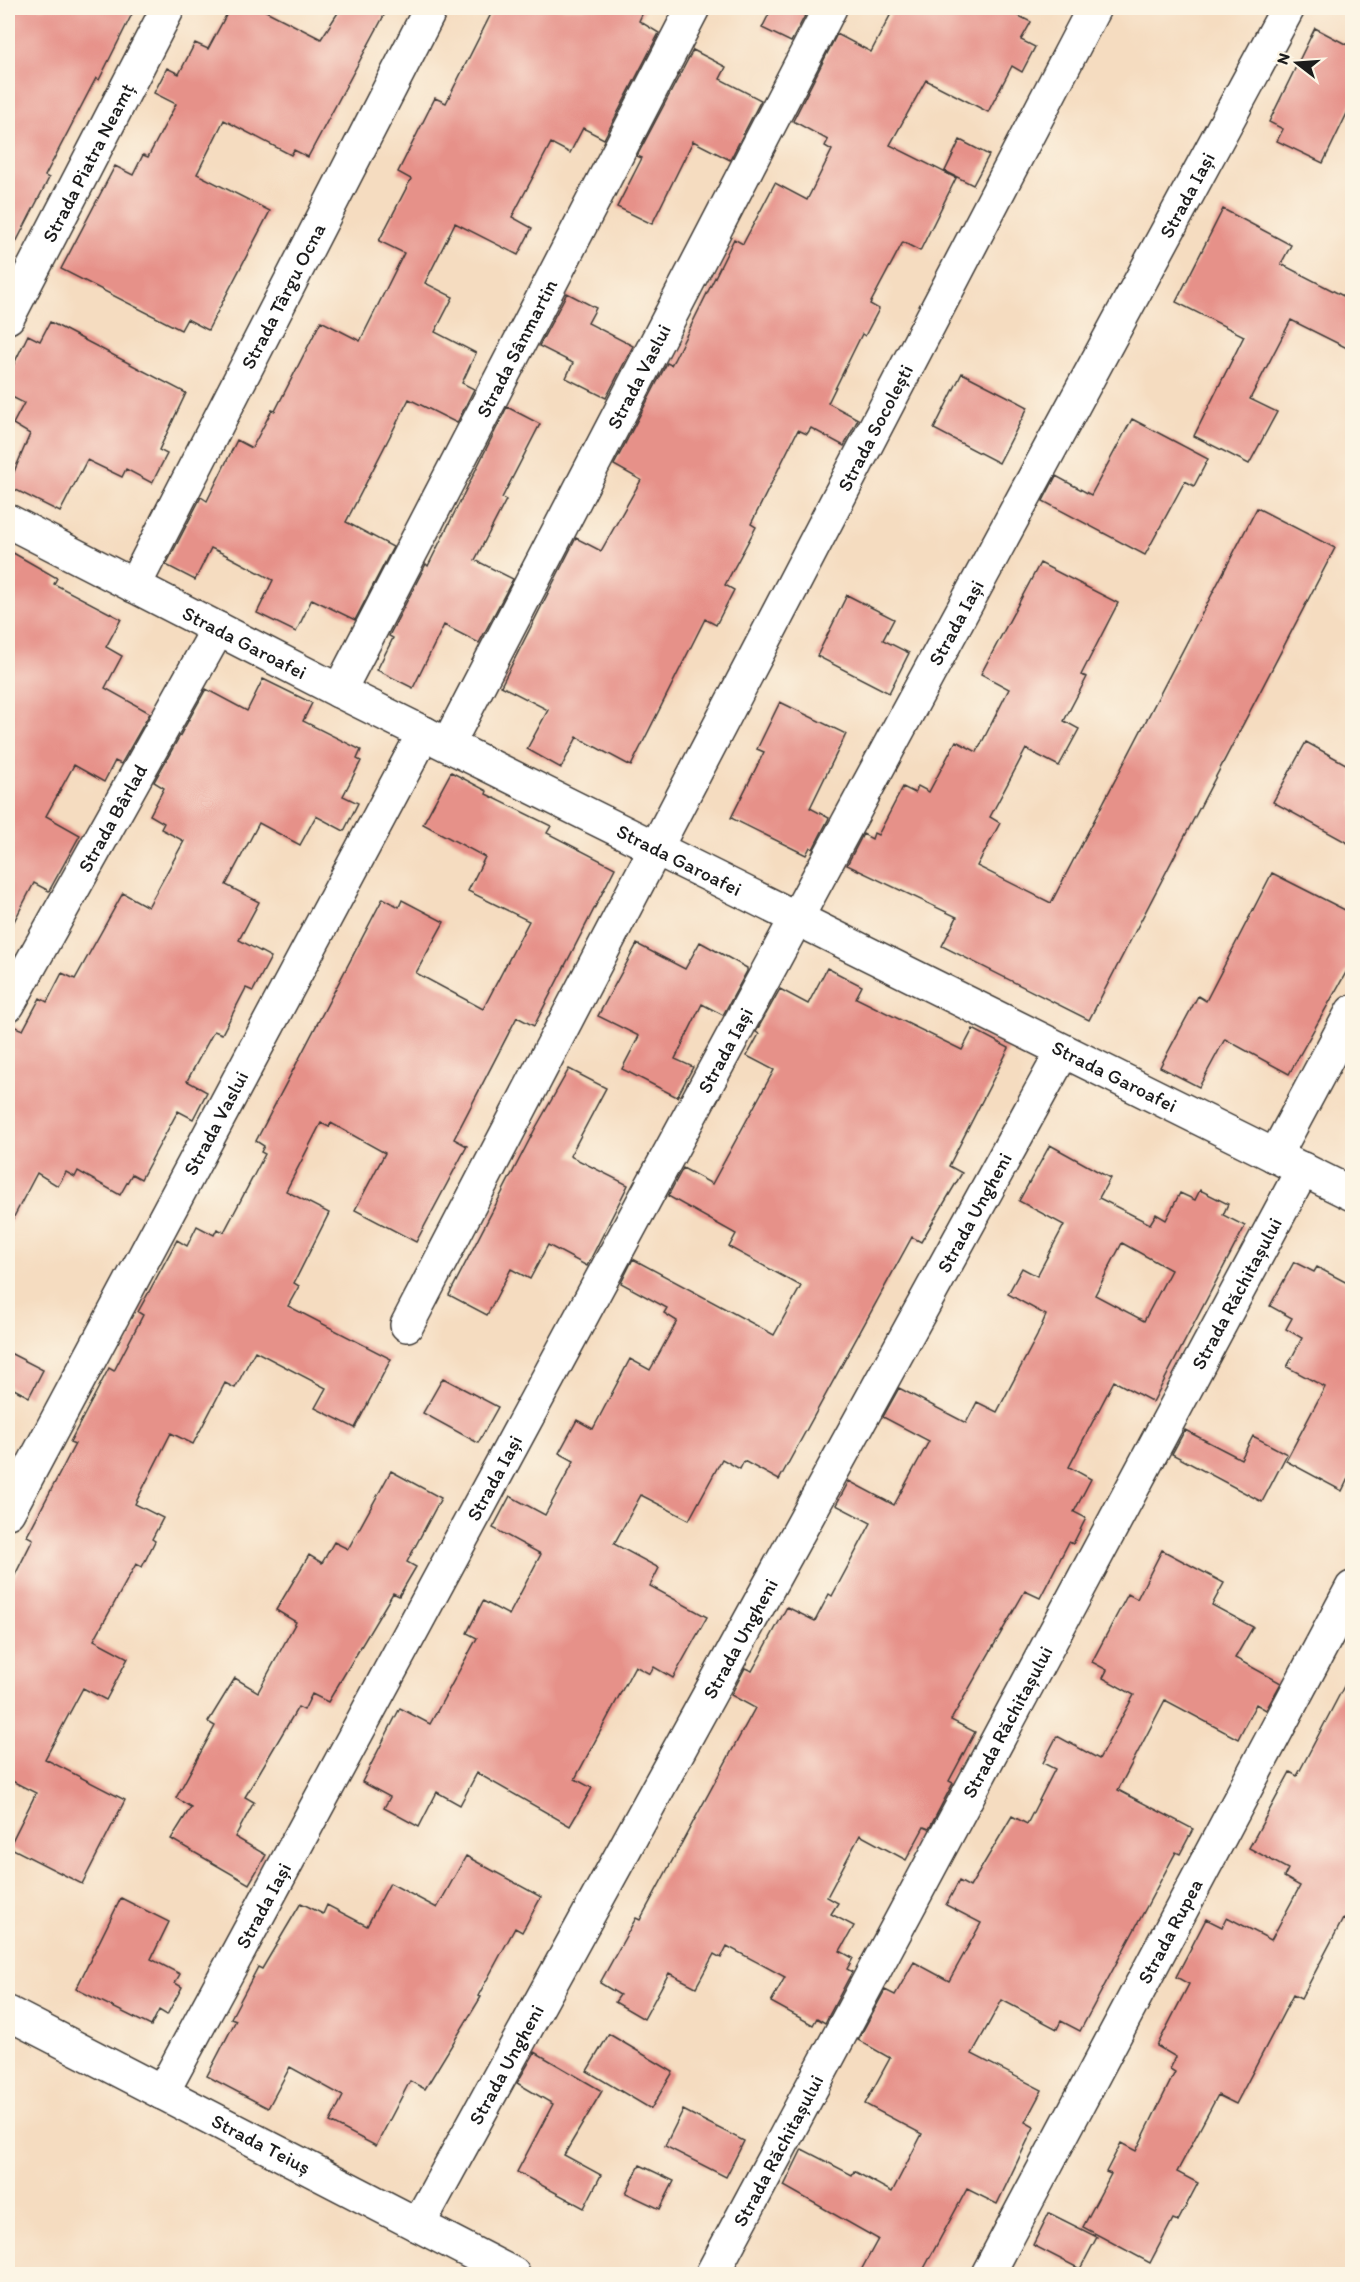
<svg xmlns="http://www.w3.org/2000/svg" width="1360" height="2282" viewBox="0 0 1360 2282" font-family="Itim,sans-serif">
	<rect width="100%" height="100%" fill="#fcf5e5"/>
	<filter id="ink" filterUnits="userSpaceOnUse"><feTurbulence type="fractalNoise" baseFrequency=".0167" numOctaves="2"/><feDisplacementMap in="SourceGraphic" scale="12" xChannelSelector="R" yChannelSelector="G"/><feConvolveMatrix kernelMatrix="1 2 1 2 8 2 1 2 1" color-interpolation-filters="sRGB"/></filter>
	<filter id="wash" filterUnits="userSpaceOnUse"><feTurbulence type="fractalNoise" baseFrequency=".008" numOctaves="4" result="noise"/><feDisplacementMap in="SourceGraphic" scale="24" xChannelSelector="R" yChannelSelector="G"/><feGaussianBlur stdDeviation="1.35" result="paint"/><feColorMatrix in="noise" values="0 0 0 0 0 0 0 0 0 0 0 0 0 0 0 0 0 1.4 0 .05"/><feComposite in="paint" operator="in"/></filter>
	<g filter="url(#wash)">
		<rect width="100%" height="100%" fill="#f5dcc0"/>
		<g id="blocks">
			<path fill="#e69189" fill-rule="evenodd" d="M14,8H135L99,80L96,78L45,176L49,178L8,258V21Z
				M230,8H260L321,39L341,8H388L308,157L294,150L291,155L224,120L197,174L270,211L208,330L187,319L181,330L61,269L115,166L133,175L143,155L148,157L176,104L154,93L167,68L179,74L195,43L208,49Z
				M494,8H645L639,21L659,33L604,139L583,128L570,153L551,143L512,217L532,228L518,255L455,223L425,283L453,297L435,332L476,353L462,383L474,389L457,423L409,399L346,522L393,547L355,620L312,599L296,632L257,613L273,580L224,554L211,548L195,580L166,565L201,497L207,501L237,440L252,448L272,410L275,411L321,321L360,341L404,253L379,241L411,179L398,172L435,98L446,103Z
				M772,8H809L791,42L762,28Z
				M894,8H1003L1031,22L1021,40L1035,47L1022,72L1012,66L988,112L926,80L890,145L956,178L920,251L903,242L870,304L879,309L865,336L862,334L828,403L858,419L844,446L811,428L807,434L798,430L751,524L756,527L725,585L734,590L716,625L705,619L631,766L577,737L561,768L527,749L548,710L501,686L576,538L601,551L641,480L614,465L667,363L671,365L674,360L734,239L743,244L775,183L807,200L832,150L825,146L828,140L793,121L837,34L871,52Z
				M1315,28L1353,48V101L1323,163L1277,141L1283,129L1269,122Z
				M693,50L726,67L720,79L761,100L730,160L693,141L652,224L617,207L642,158L637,156Z
				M960,140L989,155L973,185L945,171Z
				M1223,209L1291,245L1281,264L1353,301V351L1291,320L1250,399L1277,412L1249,464L1194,436L1244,336L1176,302Z
				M567,293L596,308L588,323L633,346L606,398L566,378L573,363L539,346Z
				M50,322L186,393L159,450L167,454L152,483L126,469L122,477L87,460L60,512L8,486L30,434L13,424L24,403L8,395V376L28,335L40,341Z
				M962,373L1028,407L999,463L934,429Z
				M507,407L540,424L502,498L506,500L475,560L513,579L479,643L444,625L413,688L377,670L393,638L389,636L426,564L428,566Z
				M1132,419L1208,459L1194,486L1185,481L1145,555L1043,501L1056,476L1091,495Z
				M1257,508L1335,548L1089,1020L942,946L957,917L847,865L863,834L872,839L874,833L878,835L903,787L915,793L918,786L929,792L956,741L977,752L1009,689L981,674L1040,563L1118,603L1081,675L1087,677L1064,721L1079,729L1059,766L1026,749L990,817L1000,823L977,866L1051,903Z
				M8,550L57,578L54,584L121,619L106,647L122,656L105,688L150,713L121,764L115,761L104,782L74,765L46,816L80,835L49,891L34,883L8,933Z
				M847,595L894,619L883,640L909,653L889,693L817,656Z
				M263,679L312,703L303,721L361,750L357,759L361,761L343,796L358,803L344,831L316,816L300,845L259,823L226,885L259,902L239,940L271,957L253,991L246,988L222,1034L214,1031L187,1081L207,1092L193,1119L178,1111L141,1179L132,1174L120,1195L78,1171L75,1177L66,1172L58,1186L37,1173L8,1228V1024L23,1030L40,998L47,1002L62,973L75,979L123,893L148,907L184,841L161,829L164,823L150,815L164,788L154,782L206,689L247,711Z
				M780,702L846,734L810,808L829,818L813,849L810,847L806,855L731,818L764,752L757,749Z
				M1306,742L1353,768V846L1273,802Z
				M451,772L487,791L486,794L551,826L547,833L615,868L534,1026L517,1017L454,1139L467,1146L416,1242L355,1210L385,1153L331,1123L329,1127L321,1123L286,1191L329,1213L294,1283L299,1286L288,1306L391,1359L355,1428L315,1408L326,1388L255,1351L235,1388L225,1383L193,1444L171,1433L135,1504L163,1518L152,1539L155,1541L142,1567L136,1564L94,1640L128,1658L106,1700L83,1688L45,1759L125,1800L82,1884L9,1847L36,1793L8,1779V1589L33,1539L27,1536L75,1444L70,1442L109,1368L114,1371L143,1315L138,1312L177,1240L187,1246L197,1226L214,1235L217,1229L224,1232L265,1154L261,1152L264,1146L256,1141L383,898L399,907L402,900L444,922L416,973L483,1009L529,921L468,891L485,857L423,824Z
				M1272,873L1353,914V960L1289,1074L1225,1039L1199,1087L1160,1067L1198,996L1206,1001Z
				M700,942L747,968V971L723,1015L702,1004L675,1059L693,1067L677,1097L622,1069L639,1036L598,1016L637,944L685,969Z
				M827,968L862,986L856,998L962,1050L973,1029L1009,1048L949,1166L962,1173L921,1242L912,1237L779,1480L744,1461L740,1469L722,1459L689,1520L641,1495L614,1544L659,1568L650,1586L707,1617L673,1678L654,1667L650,1674L635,1666L575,1779L592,1788L570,1826L477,1773L460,1805L437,1792L419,1827L384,1808L390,1797L362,1782L400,1708L430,1724L477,1638L467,1633L483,1601L509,1615L541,1554L493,1528L510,1496L545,1515L574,1461L559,1453L577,1420L593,1429L630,1359L650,1370L677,1321L664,1313L667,1308L621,1283L633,1259L774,1335L801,1286L729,1247L736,1234L668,1196L683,1168L712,1184L774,1070L747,1056L759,1034L756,1032L780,989L808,1004Z
				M569,1069L606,1088L570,1156L628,1185L587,1266L548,1245L530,1279L511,1269L487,1315L449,1295L535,1129Z
				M1050,1145L1110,1178L1099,1198L1150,1224L1156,1214L1166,1220L1180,1193L1195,1200L1200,1190L1228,1204L1223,1215L1245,1226L1153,1402L1114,1381L1069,1467L1091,1479L1074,1512L1086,1518L1073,1544L1069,1542L1040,1598L1025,1591L951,1720L975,1732L949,1781L953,1783L929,1829L924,1827L906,1860L860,1835L827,1897L838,1903L831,1914L854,1926L840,1951L853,1958L847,1969L852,1972L825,2023L817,2018L813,2025L771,2002L785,1977L727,1946L721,1958L714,1954L696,1987L669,1973L644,2019L615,2002L620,1995L600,1983L636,1918L640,1920L755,1708L731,1695L745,1668L752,1671L787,1607L815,1621L829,1594L832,1596L871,1523L836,1505L849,1481L894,1505L929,1441L883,1417L899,1388L966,1423L977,1402L997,1412L1037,1336L1046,1315L1008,1294L1022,1268L1037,1276L1064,1225L1019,1201ZM1122,1243L1171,1270L1144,1321L1095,1295Z
				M1294,1262L1314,1272L1317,1267L1353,1286V1468L1342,1491L1286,1461L1325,1387L1287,1367L1302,1338L1286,1329L1292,1318L1270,1306Z
				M8,1352L43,1370L29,1397L8,1386Z
				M443,1378L498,1407L478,1443L423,1413Z
				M1185,1430L1241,1459L1253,1436L1287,1454L1262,1502L1172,1454Z
				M391,1471L441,1498L407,1562L416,1567L399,1596L393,1593L328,1702L312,1694L304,1710L298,1707L245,1797L254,1802L235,1837L266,1855L249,1884L171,1839L191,1807L176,1798L215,1726L208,1722L235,1678L258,1692L296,1622L276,1610L309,1555L322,1563L334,1542L348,1549Z
				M1162,1550L1224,1583L1212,1605L1253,1627L1235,1658L1281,1683L1266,1710L1256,1704L1238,1739L1165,1700L1118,1790L1193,1829L1180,1854L1176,1852L1080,2031L1061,2021L1057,2029L1002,2000L972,2054L1042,2090L1025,2122L1034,2127L997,2204L967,2189L921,2274H859L878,2239L784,2186L802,2149L852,2175L854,2171L892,2192L922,2134L865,2104L890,2058L858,2040L885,1990L895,1995L914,1962L949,1981L981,1923L946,1905L959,1881L970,1887L1012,1816L1027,1824L1055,1769L1043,1763L1057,1736L1099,1759L1134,1695L1103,1678L1107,1670L1092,1662L1128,1594L1137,1599Z
				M1353,1669V1924L1343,1919L1301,1999L1293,1995L1236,2104L1218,2095L1177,2172L1198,2183L1178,2221L1173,2219L1150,2263L1083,2227L1111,2174L1106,2172L1121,2143L1136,2151L1175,2072L1170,2069L1176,2057L1157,2046L1189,1984L1176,1977L1206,1919L1222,1927L1227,1917L1271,1940L1300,1886L1284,1877L1288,1869L1249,1848L1290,1772L1297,1776Z
				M466,1856L541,1897L522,1932L515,1928L478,1996L481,1997L425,2089L410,2081L376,2146L330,2122L343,2096L290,2067L268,2108L207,2076L236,2020L231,2018L258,1967L262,1969L301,1903L323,1914L327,1905L367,1926L390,1883L437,1908Z
				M121,1898L169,1922L151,1959L180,1974L175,1983L182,1987L167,2015L159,2010L151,2026L76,1989Z
				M609,2034L673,2072L651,2109L587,2071Z
				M535,2052L602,2091L564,2155L601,2175L584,2208L517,2172L553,2104L517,2083Z
				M683,2110L744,2141L726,2177L665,2146Z
				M640,2165L674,2181L660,2209L626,2193Z
				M1049,2213L1097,2237L1080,2269L1033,2245Z"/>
		</g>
	</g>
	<g filter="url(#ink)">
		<use href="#blocks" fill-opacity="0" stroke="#3d3935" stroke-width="1.5"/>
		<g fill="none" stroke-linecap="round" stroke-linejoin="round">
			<defs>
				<g id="minor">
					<path id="s1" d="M8,317L168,8"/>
					<path id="s2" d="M8,521L339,691L1352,1194"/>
					<path id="s3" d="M134,586L431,8"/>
					<path id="s4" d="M339,691L693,8"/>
					<path id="s5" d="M448,744L830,8"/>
					<path id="s6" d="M8,1005L218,629"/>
					<path d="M1275,1156L1352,1012"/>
					<path id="s7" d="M407,1325L1094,8"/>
					<path id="s8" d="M8,1512L424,733"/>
					<path id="s9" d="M8,2013L513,2274"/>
					<path id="s10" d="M162,2093L1288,8"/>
					<path id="s11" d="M418,2225L1063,1051"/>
					<path id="s12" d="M712,2274L1303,1169"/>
					<path id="s13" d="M988,2274L1352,1588"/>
				</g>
			</defs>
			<use href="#minor" stroke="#3d3935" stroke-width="36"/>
			<use href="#minor" stroke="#fff" stroke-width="33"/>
		</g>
	</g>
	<g text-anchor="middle" stroke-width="6" stroke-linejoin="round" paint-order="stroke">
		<g font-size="20" fill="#1c1c1c" stroke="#fcf5e5">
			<text dy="7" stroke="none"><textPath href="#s1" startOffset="174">Strada Piatra Neamț</textPath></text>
			<text dy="7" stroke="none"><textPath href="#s10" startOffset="2157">Strada Iași</textPath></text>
			<text dy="7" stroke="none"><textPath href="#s3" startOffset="326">Strada Târgu Ocna</textPath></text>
			<text dy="7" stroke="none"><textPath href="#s4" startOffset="386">Strada Sânmartin</textPath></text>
			<text dy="7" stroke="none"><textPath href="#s5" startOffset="414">Strada Vaslui</textPath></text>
			<text dy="7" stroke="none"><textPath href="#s7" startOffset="1012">Strada Socolești</textPath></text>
			<text dy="7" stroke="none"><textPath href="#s10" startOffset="1671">Strada Iași</textPath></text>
			<text dy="7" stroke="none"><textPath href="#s2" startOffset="266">Strada Garoafei</textPath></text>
			<text dy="7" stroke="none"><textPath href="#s6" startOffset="214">Strada Bârlad</textPath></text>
			<text dy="7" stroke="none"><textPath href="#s2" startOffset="752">Strada Garoafei</textPath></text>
			<text dy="7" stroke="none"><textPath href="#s10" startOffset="1185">Strada Iași</textPath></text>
			<text dy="7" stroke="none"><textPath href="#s2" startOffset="1238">Strada Garoafei</textPath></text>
			<text dy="7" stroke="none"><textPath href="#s8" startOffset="441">Strada Vaslui</textPath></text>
			<text dy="7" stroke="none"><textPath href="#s11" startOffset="1155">Strada Ungheni</textPath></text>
			<text dy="7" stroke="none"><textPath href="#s12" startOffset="1112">Strada Răchitașului</textPath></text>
			<text dy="7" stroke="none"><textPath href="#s10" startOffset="699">Strada Iași</textPath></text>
			<text dy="7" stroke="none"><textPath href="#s11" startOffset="669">Strada Ungheni</textPath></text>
			<text dy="7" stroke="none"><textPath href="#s12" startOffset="626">Strada Răchitașului</textPath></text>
			<text dy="7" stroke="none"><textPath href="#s10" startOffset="213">Strada Iași</textPath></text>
			<text dy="7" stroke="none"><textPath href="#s13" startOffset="388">Strada Rupea</textPath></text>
			<text dy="7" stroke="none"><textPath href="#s11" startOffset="183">Strada Ungheni</textPath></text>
			<text dy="7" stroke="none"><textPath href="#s9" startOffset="285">Strada Teiuș</textPath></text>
			<text dy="7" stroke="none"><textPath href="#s12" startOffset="140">Strada Răchitașului</textPath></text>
		</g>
	</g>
	<rect width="1360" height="2282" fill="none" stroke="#fcf5e5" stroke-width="30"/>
	<g transform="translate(1297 63) rotate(287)" stroke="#fcf5e5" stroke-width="4.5" paint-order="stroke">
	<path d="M0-4.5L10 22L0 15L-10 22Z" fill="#1c1c1c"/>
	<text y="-9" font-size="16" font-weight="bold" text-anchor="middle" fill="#1c1c1c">N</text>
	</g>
</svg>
